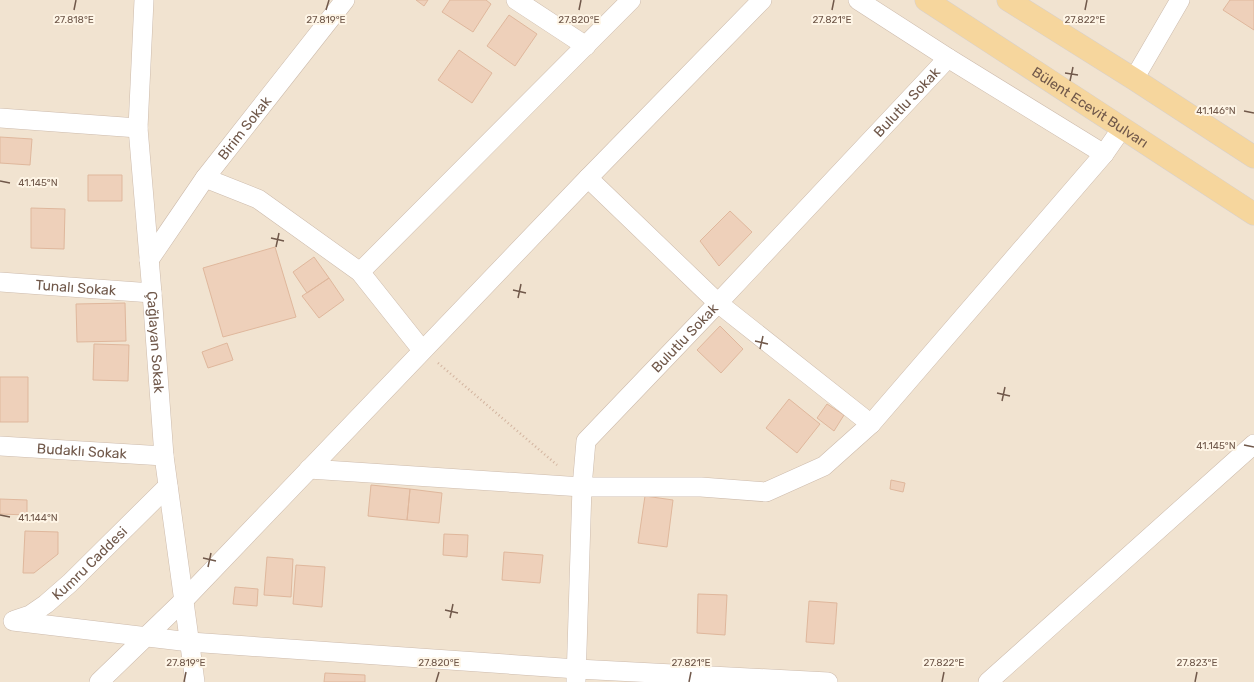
<svg xmlns="http://www.w3.org/2000/svg" width="1254" height="682" viewBox="0 0 1254 682" font-family="Rubik,sans-serif">
	<rect width="100%" height="100%" fill="#faf1e1"/>
	<path fill="#f1e3d0" d="M0,0H1254V682H0Z"/>
	<path fill="#eed0ba" stroke="#dfb79c" d="M416,0H428L424,6Z
		M450,0H486L491,4L473,32L442,12Z
		M1230,0H1254V30L1223,10Z
		M509,15L537,34L515,66L487,46Z
		M459,50L492,73L472,103L438,80Z
		M0,137L32,139L30,165L0,163Z
		M88,175H122V201H88Z
		M31,208L65,209L64,249L31,248Z
		M730,211L752,232L719,266L700,241Z
		M275,247L296,317L223,337L203,268Z
		M314,257L329,278L307,293L293,272Z
		M329,278L344,300L319,318L302,296Z
		M125,303L126,341L77,342L76,304Z
		M720,326L743,349L721,373L697,350Z
		M227,343L233,360L208,368L202,352Z
		M94,344L129,345L128,381L93,380Z
		M0,377H28V422H0Z
		M789,399L820,424L797,453L766,428Z
		M827,404L844,415L834,431L817,418Z
		M891,480L905,483L903,492L890,489Z
		M371,485L410,489L407,520L368,516Z
		M410,489L442,493L439,523L407,520Z
		M645,496L673,500L667,547L638,543Z
		M0,499L27,500V515L0,514Z
		M25,531L58,532V554L34,573H23Z
		M444,534L468,535L467,557L443,555Z
		M504,552L543,555L540,583L502,580Z
		M267,557L293,559L291,597L264,595Z
		M296,565L325,567L322,607L293,604Z
		M235,587L258,589L257,606L233,604Z
		M698,594L727,595L725,635L697,633Z
		M809,601L837,603L834,644L806,642Z
		M325,673L365,675V682H324Z"/>
	<g fill="none" stroke-linecap="round" stroke-linejoin="round">
		<defs>
			<g id="minor">
				<path id="s1" d="M144,0L138,128L152,293L164,456L195,682"/>
				<path d="M516,0L586,46"/>
				<path d="M858,0L948,58L1104,154"/>
				<path d="M1134,79L1180,0"/>
				<path d="M0,118L138,128"/>
				<path d="M205,178L258,199L360,272L422,350"/>
				<path d="M588,178L718,303L871,424"/>
				<path id="s2" d="M149,260L205,178L345,0"/>
				<path d="M360,272L631,0"/>
				<path id="s3" d="M0,282L152,293"/>
				<path id="s4" d="M0,446L164,456"/>
				<path d="M309,469L582,487H701L766,492L824,466L871,424L1104,154L1122,128"/>
				<path id="s5" d="M15,620L30,615L46,604L70,583L168,486"/>
				<path d="M13,621L190,642L577,669L828,682"/>
				<path id="s6" d="M576,681L582,487L586,441L718,303L948,58"/>
				<path d="M99,682L184,600L588,178L762,0"/>
				<path d="M988,682L1254,444"/>
			</g>
			<g id="major">
				<path id="s7" d="M926,0L1254,214"/>
				<path d="M1008,0L1134,79L1254,157"/>
			</g>
		</defs>
		<use href="#minor" stroke="#cdbbac" stroke-width="20"/>
		<use href="#major" stroke="#d7d0cc" stroke-width="23"/>
		<path stroke="#d2b39e" stroke-width="2.5" stroke-dasharray="1 3" stroke-linecap="butt" d="M438,363L557,465"/>
		<use href="#minor" stroke="#fff" stroke-width="19"/>
		<use href="#major" stroke="#f6d69d" stroke-width="22"/>
	</g>
	<path fill="none" stroke="#70584a" stroke-width="1.5" d="M74,10L76,0M326,10L329,0M579,10L581,0M832,10L834,0M1085,10L1087,0M1065,73L1078,75M1070,81L1073,67M1244,111L1254,113M0,181L10,183M271,238L284,241M276,247L279,233M513,290L526,293M518,298L521,284M755,341L768,344M760,349L763,336M997,393L1010,396M1002,401L1005,387M1244,445L1254,447M0,515L10,517M203,558L216,561M208,567L211,553M445,610L458,613M450,618L453,604M184,682L186,672M436,682L439,672M689,682L691,672M942,682L944,672M1195,682L1197,672"/>
	<g text-anchor="middle" stroke-width="4" stroke-linejoin="round" paint-order="stroke">
		<g font-size="14" fill="#70584a" stroke="#fef5e6">
			<text dy="5" stroke="none"><textPath href="#s6" startOffset="707">Bulutlu Sokak</textPath></text>
			<text dy="5" stroke="none"><textPath href="#s7" startOffset="196">Bülent Ecevit Bulvarı</textPath></text>
			<text dy="5" stroke="none"><textPath href="#s2" startOffset="163">Birim Sokak</textPath></text>
			<text dy="5" stroke="none"><textPath href="#s3" startOffset="76">Tunalı Sokak</textPath></text>
			<text dy="5" stroke="none"><textPath href="#s6" startOffset="383">Bulutlu Sokak</textPath></text>
			<text dy="5" stroke="none"><textPath href="#s1" startOffset="343">Çağlayan Sokak</textPath></text>
			<text dy="5" stroke="none"><textPath href="#s4" startOffset="82">Budaklı Sokak</textPath></text>
			<text dy="5" stroke="none"><textPath href="#s5" startOffset="95">Kumru Caddesi</textPath></text>
		</g>
	</g>
	<g font-size="10" text-anchor="middle" fill="#70584a" stroke="#fef5e6" stroke-width="4" stroke-linejoin="round" paint-order="stroke">
		<text x="74" y="23">27.818°E</text>
		<text x="326" y="23">27.819°E</text>
		<text x="579" y="23">27.820°E</text>
		<text x="832" y="23">27.821°E</text>
		<text x="1085" y="23">27.822°E</text>
		<text x="1216" y="114">41.146°N</text>
		<text x="38" y="186">41.145°N</text>
		<text x="1216" y="449">41.145°N</text>
		<text x="38" y="521">41.144°N</text>
		<text x="186" y="666">27.819°E</text>
		<text x="439" y="666">27.820°E</text>
		<text x="691" y="666">27.821°E</text>
		<text x="944" y="666">27.822°E</text>
		<text x="1197" y="666">27.823°E</text>
	</g>
</svg>
